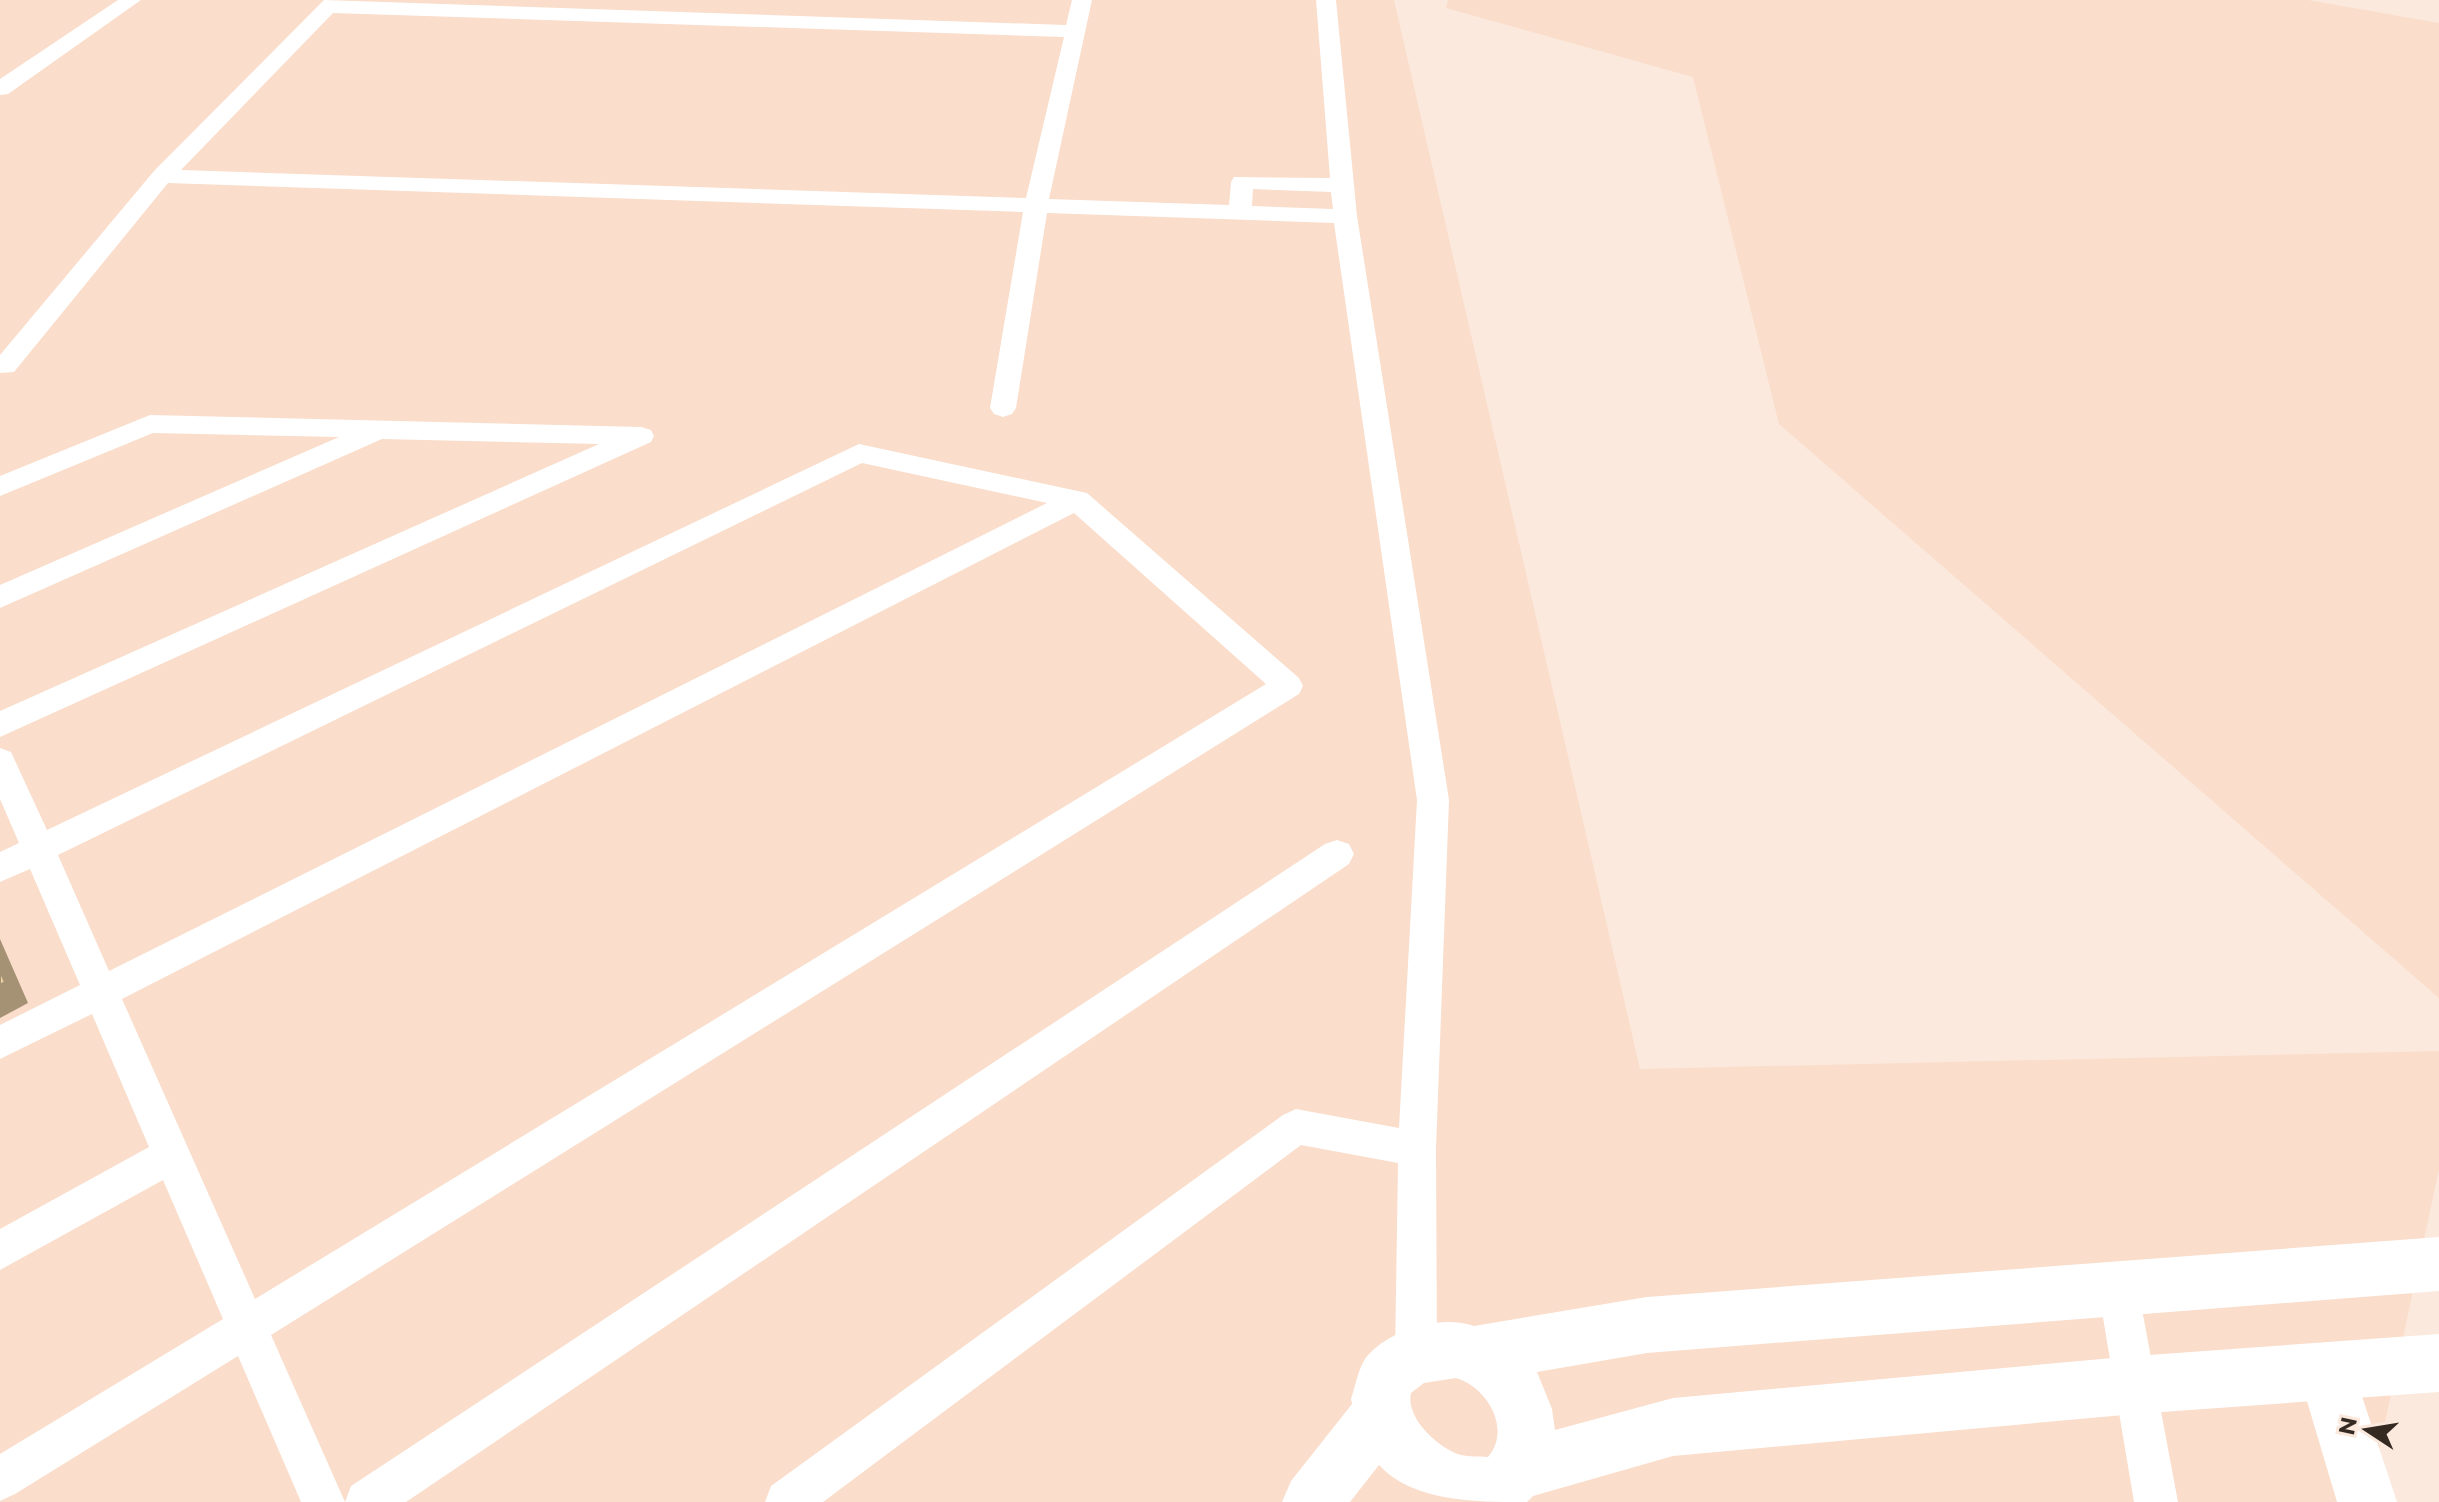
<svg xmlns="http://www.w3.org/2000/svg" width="2439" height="1502" viewBox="0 0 2439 1502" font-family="Montserrat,sans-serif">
	<rect width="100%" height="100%" fill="#fbe9dd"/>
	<path fill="#faddca" d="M0,0H1394L1640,1069L2439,1051V1169L2368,1502H0Z
		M1448,0H2308L2439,23V998L1779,424L1693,77L1446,8Z"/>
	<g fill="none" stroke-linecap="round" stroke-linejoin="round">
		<path fill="#fff" fill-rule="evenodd" d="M118,0H141L8,94L0,95V79Z
			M324,0L1066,25L1072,0H1092L1049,199L1229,205L1231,182L1234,177L1330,178L1316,0H1336L1357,216L1449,800L1436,1149L1437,1355L1431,1370L1416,1376L1401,1370L1395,1355L1398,1163L1301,1145L823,1502H765L771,1486L1283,1115L1296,1109L1399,1128L1417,800L1334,223L1047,213L1016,408L1012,414L1003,417L994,414L990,408L1023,212L168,183L14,372L0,373V355L154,171ZM333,13L1064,37L1026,198L181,170ZM1253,189L1331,192L1333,209L1252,206Z
			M150,415L641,427L651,430L654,436L651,442L0,737V711L599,444L382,439L0,608V585L339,437L153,433L0,496V476Z
			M859,444L1087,493L1299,678L1303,686L1299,694L271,1335L345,1502H301L238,1356L15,1494L0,1501V1454L223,1319L163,1180L0,1270V1229L149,1147L92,1014L0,1059V1025L80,985L30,869L0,882V852L19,843L0,799V748L11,752L47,830ZM862,463L1047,503L109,971L58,855ZM1074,513L1266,684L255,1299L122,999Z
			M1337,840L1349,844L1354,854L1349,864L406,1502H345L351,1486L1325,844Z
			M2118,1268L2132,1274L2138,1288L2178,1502H2134L2098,1288L2104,1274Z"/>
		<path fill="#fff" fill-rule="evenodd" d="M2327,1342L2347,1351L2397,1502H2337L2298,1371L2307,1351Z"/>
		<path fill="#fff" fill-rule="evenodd" d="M2439,1237V1291L1647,1353L1537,1372L1552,1409L1555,1430L1673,1398L2135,1356L2439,1334V1392L2135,1414L1673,1456L1533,1496L1527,1502C1474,1502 1413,1502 1379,1465L1350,1502H1282L1291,1481L1352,1404L1351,1399C1356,1385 1359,1363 1370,1353C1395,1328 1442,1315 1474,1326L1647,1297ZM1456,1378C1487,1387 1512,1429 1488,1457C1479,1456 1470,1457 1461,1455C1439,1449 1405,1418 1411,1393L1424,1383Z"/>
	</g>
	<path fill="#a59174" d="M0,939L28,1003L0,1018Z"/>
	<path fill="#eccfa5" stroke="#a59174" stroke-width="2" d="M0,971L5,982L0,985Z"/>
	<g transform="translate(2367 1430) rotate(282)" stroke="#fbe9dd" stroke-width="6" paint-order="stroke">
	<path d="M0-6L14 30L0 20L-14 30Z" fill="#342a22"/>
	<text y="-12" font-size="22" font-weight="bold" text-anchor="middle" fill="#342a22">N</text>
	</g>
</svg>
